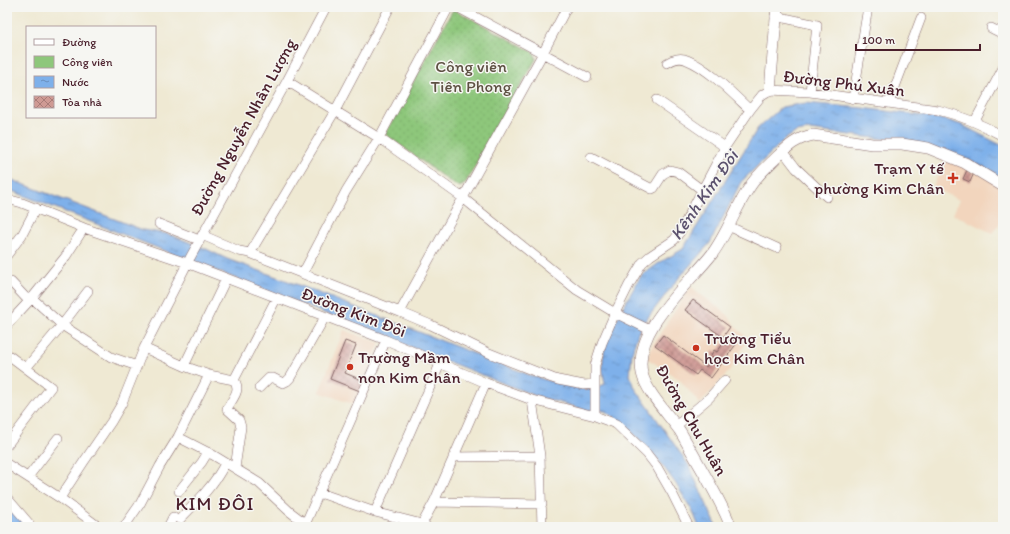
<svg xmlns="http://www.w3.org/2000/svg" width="1010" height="534" viewBox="0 0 1010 534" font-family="Itim,sans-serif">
	<defs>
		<pattern id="green-dots" width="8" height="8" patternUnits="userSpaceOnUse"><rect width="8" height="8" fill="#8ec77b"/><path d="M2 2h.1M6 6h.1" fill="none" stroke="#7caa6a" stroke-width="1.8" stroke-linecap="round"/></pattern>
		<pattern id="water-ripples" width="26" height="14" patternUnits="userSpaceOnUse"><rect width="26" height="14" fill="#7eb0ea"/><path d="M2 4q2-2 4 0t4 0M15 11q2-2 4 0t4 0" fill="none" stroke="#698fbe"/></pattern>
		<pattern id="building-cross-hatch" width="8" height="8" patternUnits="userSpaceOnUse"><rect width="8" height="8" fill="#cf9a94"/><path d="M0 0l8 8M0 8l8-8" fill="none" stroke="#aa7d79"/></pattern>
	</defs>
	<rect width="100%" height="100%" fill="#f6f6f2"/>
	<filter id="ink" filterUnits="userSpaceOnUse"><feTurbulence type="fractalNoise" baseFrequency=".025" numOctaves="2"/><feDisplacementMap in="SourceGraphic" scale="8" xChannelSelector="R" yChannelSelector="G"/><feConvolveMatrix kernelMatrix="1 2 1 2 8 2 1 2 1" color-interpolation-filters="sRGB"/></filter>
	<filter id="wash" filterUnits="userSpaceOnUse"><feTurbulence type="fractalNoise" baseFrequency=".012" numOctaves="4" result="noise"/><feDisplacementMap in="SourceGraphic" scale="16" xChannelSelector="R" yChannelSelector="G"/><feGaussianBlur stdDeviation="0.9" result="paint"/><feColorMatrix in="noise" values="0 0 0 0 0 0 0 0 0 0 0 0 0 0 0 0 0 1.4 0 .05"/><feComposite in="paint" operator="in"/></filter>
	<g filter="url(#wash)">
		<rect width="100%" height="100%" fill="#efe9d3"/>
		<path fill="#f2d5bd" d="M946,155L1003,186V220L992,233L953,214L959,200L933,187Z
			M691,287L728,315L736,327L748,339L730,370L700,404L679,379L648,359L652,345Z
			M344,330L380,343L355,405L319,392Z"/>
		<path fill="url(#green-dots)" stroke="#6c7353" d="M455,10L533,52L535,55L536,59L465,184L460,187L453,184L385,134L452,11Z"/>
		<path fill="url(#water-ripples)" stroke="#64688a" d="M806,103L862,108L926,116L950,121L962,125L1003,146V180L983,167L964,158L883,139L809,130L796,132L784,140L741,182L710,243L678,279L649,316L638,333L632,353L630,375L635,388L688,464L717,527H699L693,512L676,484L660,462L627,427L605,411L586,410L536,396L7,189V178L143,230L168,234L202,247L227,259L288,281L532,376L571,387L591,390L605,384L602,367L605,344L624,305L641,276L659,263L683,249L758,128L782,107Z
			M7,501L29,527H12L7,521Z"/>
		<g id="blocks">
			<path fill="url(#building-cross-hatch)" d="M967,170L974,173L970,182L963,179Z
				M693,300L730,327L723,337L685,310Z
				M663,335L706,367L713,357L711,355L714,350L717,352L728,337L737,343L711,378L700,370L696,375L655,345Z
				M345,341L356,345L345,373L364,381L360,391L330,379Z"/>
		</g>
	</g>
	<g filter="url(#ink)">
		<use href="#blocks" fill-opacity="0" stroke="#846666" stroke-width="1"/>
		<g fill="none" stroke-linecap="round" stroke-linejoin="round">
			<defs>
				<path id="minor" d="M457,7L587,77
					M775,16L817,25L810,92
					M991,28L1003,34
					M667,63C673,59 681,57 687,60C708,68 734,95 750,110
					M287,81L379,138L463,198L577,290L615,313L650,330
					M853,99L868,7
					M657,100L725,147
					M889,103L921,18
					M975,121L1003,68
					M783,151L796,168L827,197
					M591,157L652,189L654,188L663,174L670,170L678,172L702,190
					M7,199L22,203L84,228L187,263L386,340L486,383L532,400L595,416L616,424L647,454L657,467L672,493L689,527
					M159,224L199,240
					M728,226L777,248
					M202,235L239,251L250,253L400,312L431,325L489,353L552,378L558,380L584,385L595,384
					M250,253L335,111L390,7
					M7,255L22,235L36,208
					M303,273L346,191L379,138L449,7
					M11,282L26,298H32L66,256L84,228
					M276,299L234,380L209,375L184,366L144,348L190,258L287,81L326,7
					M400,312L543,53L567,7
					M7,325L32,298L62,325L88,291
					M7,354L51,387L7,445
					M184,366L226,279
					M26,368L62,325L111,357L137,366
					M234,380C242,390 232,399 227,409L239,420L241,427L235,468
					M259,388L269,378H273L283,383L287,381L290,378L325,317
					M532,400L540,456L542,527
					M595,416V365L602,343L615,313L629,285L642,263L650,256L674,240L680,232L725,147L750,110L762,95L770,90L810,92L938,110C963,116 981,124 1003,136
					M676,426L709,398L725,380
					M178,437L213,455L259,483L289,511L306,524
					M453,457L540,456
					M7,464L60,498L99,527
					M28,477L58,438
					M179,491L202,462L208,452
					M320,493L375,512L422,524L426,526
					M7,498L32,527
					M60,498L83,463L111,422L122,403L144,348
					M434,502L542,504
					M375,512L440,364
					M180,519C195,504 217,482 225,463
					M422,524L434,502L486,383
					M124,527L140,504L160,466L178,437L209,375
					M168,527L173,517
					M304,527L386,340"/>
				<path id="major" d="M770,90L777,7
					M731,527C723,506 712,487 701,468C694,456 687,443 680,431C669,415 646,392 642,373C633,329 688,285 712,254C727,234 735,209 749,188C756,176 767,167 777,157C788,146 797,138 813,135L872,144H902L928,148L965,163L1003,186"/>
			</defs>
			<use href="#minor" stroke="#846666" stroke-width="10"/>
			<use href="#major" stroke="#846666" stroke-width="12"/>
			<use href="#minor" stroke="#fff" stroke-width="9"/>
			<use href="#major" stroke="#fff" stroke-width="11"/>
		</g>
	</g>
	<g fill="#c8321e" stroke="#f6f6f2" stroke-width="1.5">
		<path d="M951 172h4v4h4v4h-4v4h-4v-4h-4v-4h4z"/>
		<circle cx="696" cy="348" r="4"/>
		<circle cx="350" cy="367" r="4"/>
	</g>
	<g text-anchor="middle" stroke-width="3" stroke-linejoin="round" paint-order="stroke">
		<g font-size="17" fill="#5e5143" stroke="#f6f6f2">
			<text x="471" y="72">Công viên<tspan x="471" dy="20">Tiên Phong</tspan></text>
		</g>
		<g font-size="17" fill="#4a1f2b" stroke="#f6f6f2">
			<text transform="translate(844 83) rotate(7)" y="6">Đường Phú Xuân</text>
			<text transform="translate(243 127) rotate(-61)" y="6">Đường Nguyễn Nhân Lượng</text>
			<text transform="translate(354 312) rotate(21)" y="6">Đường Kim Đôi</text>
			<text transform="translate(692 420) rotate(60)" y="6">Đường Chu Huân</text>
		</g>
		<g font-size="17" fill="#4a1f2b" stroke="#f6f6f2" text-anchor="start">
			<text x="944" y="174" text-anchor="end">Trạm Y tế<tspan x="944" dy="20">phường Kim Chân</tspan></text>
			<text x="704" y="344">Trường Tiểu<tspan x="704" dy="20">học Kim Chân</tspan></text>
			<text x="358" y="363">Trường Mầm<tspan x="358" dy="20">non Kim Chân</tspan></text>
		</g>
		<g font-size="18" font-style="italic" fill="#5c526e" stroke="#f6f6f2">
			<text transform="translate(704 195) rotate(-55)" y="6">Kênh Kim Đôi</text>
		</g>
		<g font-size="19" letter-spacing="1" fill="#4a1f2b" stroke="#f6f6f2">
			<text x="215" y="510">KIM ĐÔI</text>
		</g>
	</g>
	<rect width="1010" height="534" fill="none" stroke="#f6f6f2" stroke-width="24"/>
	<rect x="26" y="26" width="130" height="92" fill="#f6f6f2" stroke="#b1a0a2"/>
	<rect x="34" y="39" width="20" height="6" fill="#ffffff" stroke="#b1a0a2"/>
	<text x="62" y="46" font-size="12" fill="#4a1f2b">Đường</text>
	<rect x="34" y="56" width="20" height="12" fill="#8ec77b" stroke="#b1a0a2"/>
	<text x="62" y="66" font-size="12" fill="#4a1f2b">Công viên</text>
	<rect x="34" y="76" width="20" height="12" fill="url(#water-ripples)" stroke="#b1a0a2"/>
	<text x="62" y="86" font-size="12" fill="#4a1f2b">Nước</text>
	<rect x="34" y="96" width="20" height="12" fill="url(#building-cross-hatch)" stroke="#b1a0a2"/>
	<text x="62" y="106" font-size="12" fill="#4a1f2b">Tòa nhà</text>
	<path d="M856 44v6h124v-6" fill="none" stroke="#4a1f2b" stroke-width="2"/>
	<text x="862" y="44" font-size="12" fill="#4a1f2b" stroke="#f6f6f2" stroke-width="3" paint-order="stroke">100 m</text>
</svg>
